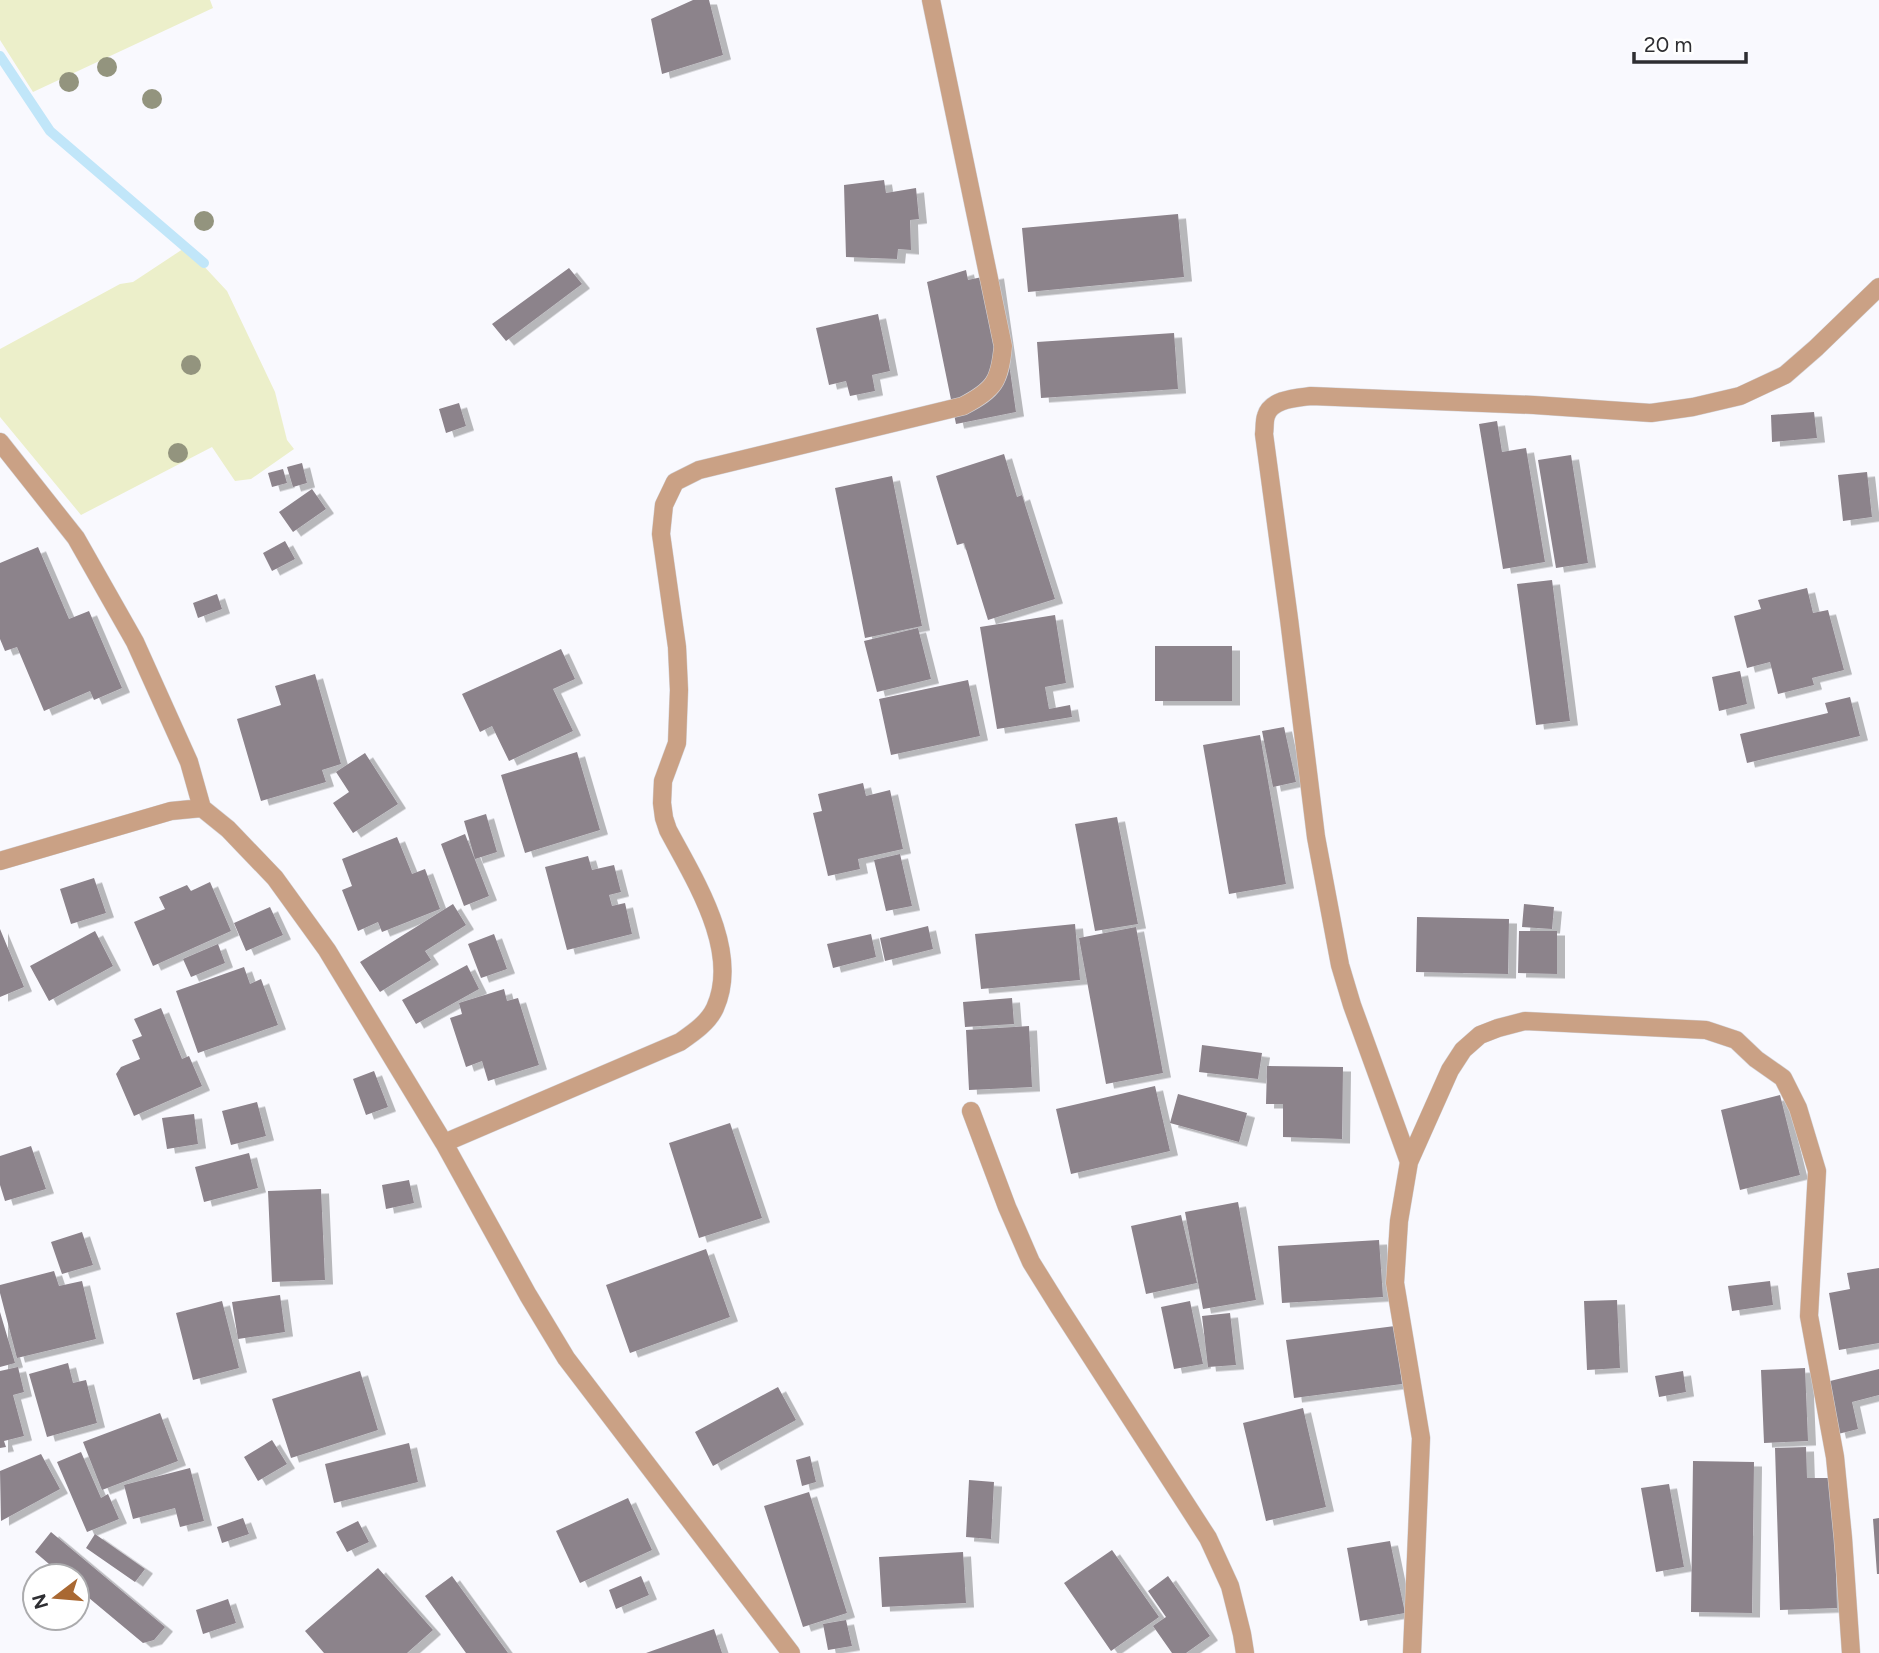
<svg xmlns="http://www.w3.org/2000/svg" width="1879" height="1653" viewBox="0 0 1879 1653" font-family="Figtree,sans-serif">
	<defs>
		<filter id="shadow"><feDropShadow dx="8" dy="4.5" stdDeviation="0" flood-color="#0004"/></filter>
	</defs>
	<rect width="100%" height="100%" fill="#f9f9fe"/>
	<path fill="#ecefca" d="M0,0H210L213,8L33,92L0,40Z
		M186,247L227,291L275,392L287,440L294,449L251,479L235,481L212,447L81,515L0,417V349L120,284L133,282Z"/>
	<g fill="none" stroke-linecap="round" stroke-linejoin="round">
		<path stroke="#c1e6f9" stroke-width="10" d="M0,56L50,131L204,263"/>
	</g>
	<path fill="#8c838b" filter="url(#shadow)" d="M693,0H709L723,55L662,74L651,19Z
		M884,180L886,193L916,188L919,219L910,220L911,250L898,249L897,259L846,257L844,185Z
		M1178,214L1184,277L1028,292L1022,228Z
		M569,268L582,284L506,341L492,324Z
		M966,270L968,280L996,274L1016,412L956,424L927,282Z
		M878,314L890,371L872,375L875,391L850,396L846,381L829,385L816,328Z
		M1174,333L1178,389L1041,398L1037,342Z
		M459,403L466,426L446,433L439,409Z
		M1814,412L1817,438L1772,442L1771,415Z
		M1497,421L1502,452L1526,448L1545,562L1503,569L1479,424Z
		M1004,454L1017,497L1022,495L1055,599L988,620L964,543L957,545L936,476Z
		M1571,455L1588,563L1556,568L1538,460Z
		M302,463L307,483L293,487L287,467Z
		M283,469L287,483L272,487L268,473Z
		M1867,472L1872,517L1843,521L1838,475Z
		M892,476L922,626L865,638L835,488Z
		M312,489L326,509L293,532L279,512Z
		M285,541L295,559L272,571L263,553Z
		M38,547L69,619L89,611L122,688L94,700L90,691L44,711L17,647L5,651L0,639V563Z
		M1552,580L1570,721L1536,725L1517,584Z
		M1807,588L1813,613L1828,610L1844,670L1812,678L1814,685L1778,694L1770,662L1747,668L1734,616L1761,609L1758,600Z
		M217,594L222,609L198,618L193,603Z
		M1055,615L1066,683L1045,687L1049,709L1070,705L1072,717L997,729L980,627Z
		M918,628L931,679L877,692L864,641Z
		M1155,646H1232V701H1155Z
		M561,649L575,679L553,689L573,731L509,761L492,726L480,732L462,694Z
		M1740,671L1747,704L1719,711L1712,677Z
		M315,674L341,764L322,770L326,782L261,801L237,719L281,705L275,686Z
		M968,680L980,736L891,755L879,699Z
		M1850,697L1860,736L1747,763L1740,734L1828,713L1825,703Z
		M1284,727L1296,782L1273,787L1262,731Z
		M1260,735L1286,884L1229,894L1203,745Z
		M577,752L600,830L525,853L501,775Z
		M365,753L398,804L353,833L333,803L349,792L336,772Z
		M863,783L866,796L890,790L903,849L858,859L860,869L828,876L813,813L822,811L818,794Z
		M486,814L497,852L475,859L464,821Z
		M1117,817L1138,924L1095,931L1075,824Z
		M465,834L489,896L464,906L441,844Z
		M397,837L412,874L425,869L440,909L382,932L378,922L358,931L342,890L352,886L342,859Z
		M900,854L912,906L886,911L874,860Z
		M588,856L592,870L614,865L621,892L609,895L612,906L625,903L632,934L567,950L545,867Z
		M94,878L106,913L71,924L60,889Z
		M210,882L231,931L153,966L134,922L165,909L159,897L187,885L191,891Z
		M453,904L466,925L425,951L431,960L380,992L360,962Z
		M1524,904L1554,907L1552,929L1522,927Z
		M270,907L283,935L246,951L234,923Z
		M1417,917L1509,919L1508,974L1416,972Z
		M1075,924L1080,980L981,989L975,934Z
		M928,926L933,949L885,961L880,938Z
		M1136,927L1163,1073L1106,1084L1079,938Z
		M0,929L24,987L0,997Z
		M95,931L113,966L49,1001L30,966Z
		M1519,931H1557V974L1518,973Z
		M494,934L507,969L481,978L468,944Z
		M871,934L876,957L833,968L827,944Z
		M218,944L225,963L191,977L183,959Z
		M467,965L479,989L416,1024L402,1000Z
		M244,967L250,984L261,979L278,1025L198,1053L176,991Z
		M504,989L507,1001L518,998L539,1065L488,1081L482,1061L466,1067L450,1018L462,1014L459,1003Z
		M1012,998L1014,1024L965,1027L963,1002Z
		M161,1008L182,1059L189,1056L202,1086L134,1116L116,1074L121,1067L140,1059L132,1040L142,1036L134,1019Z
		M1029,1026L1032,1087L969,1090L966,1030Z
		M1202,1045L1262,1053L1258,1079L1199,1072Z
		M1267,1066L1343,1067L1342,1139L1283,1137V1104H1266Z
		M374,1071L388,1107L366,1115L353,1079Z
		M1155,1086L1170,1151L1071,1174L1056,1109Z
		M1178,1094L1247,1113L1239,1142L1170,1123Z
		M1780,1095L1800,1175L1740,1190L1721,1110Z
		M257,1102L266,1136L231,1145L222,1111Z
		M194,1114L198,1144L167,1149L162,1118Z
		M730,1123L762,1218L699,1238L669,1143Z
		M31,1146L46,1189L5,1201L0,1185V1156Z
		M249,1153L258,1188L204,1202L195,1167Z
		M409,1180L414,1203L386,1209L382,1185Z
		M321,1189L325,1280L272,1282L268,1191Z
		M1238,1202L1256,1300L1203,1309L1185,1212Z
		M1181,1215L1197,1283L1146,1294L1131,1226Z
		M82,1232L93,1265L62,1274L51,1242Z
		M1379,1240L1383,1297L1282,1303L1278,1246Z
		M706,1249L730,1317L630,1353L606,1285Z
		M1879,1268V1343L1839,1350L1829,1293L1850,1289L1847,1273Z
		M54,1271L59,1286L82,1281L96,1339L17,1358L0,1293V1285Z
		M1770,1281L1773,1305L1732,1311L1728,1286Z
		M280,1295L285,1332L238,1339L232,1302Z
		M1617,1300L1620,1368L1587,1370L1584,1301Z
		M222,1301L239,1368L193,1380L176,1313Z
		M1190,1301L1203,1364L1174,1369L1161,1307Z
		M0,1312L15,1363L0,1367Z
		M1230,1313L1236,1365L1208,1367L1202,1316Z
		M1395,1326L1402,1384L1294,1398L1286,1340Z
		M68,1363L73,1383L86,1380L97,1423L47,1437L29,1374Z
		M18,1367L24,1392L13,1395L24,1436L4,1441L6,1447L0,1448V1371Z
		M1805,1368L1808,1441L1764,1443L1761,1370Z
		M1879,1369V1395L1852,1402L1858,1429L1838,1434L1826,1382Z
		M360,1371L378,1430L291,1458L272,1399Z
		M1683,1371L1686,1392L1659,1397L1655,1376Z
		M778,1387L796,1420L713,1466L695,1432Z
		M1303,1408L1326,1507L1266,1521L1243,1423Z
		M160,1413L178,1461L102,1490L83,1442Z
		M272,1440L287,1464L258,1481L244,1457Z
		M409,1443L418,1482L334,1503L325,1464Z
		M1806,1447L1807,1478H1833L1837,1608L1780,1610L1775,1448Z
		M81,1452L101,1498L108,1494L119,1519L87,1532L57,1462Z
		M41,1454L60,1489L1,1521L0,1471Z
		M810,1456L816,1482L802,1486L796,1460Z
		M1693,1461L1754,1462L1752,1613L1691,1612Z
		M190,1468L204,1521L180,1527L175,1508L133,1519L124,1485Z
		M969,1480L994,1482L991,1539L966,1537Z
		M1669,1484L1684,1567L1656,1572L1641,1488Z
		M809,1492L847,1613L803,1627L764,1506Z
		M628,1498L652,1550L580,1583L556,1531Z
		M243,1518L249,1534L222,1543L217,1527Z
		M1879,1518V1574H1877L1873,1519Z
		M358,1521L369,1542L347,1552L336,1532Z
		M51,1532L165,1627L154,1640L143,1643L77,1588V1576H63L35,1552Z
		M95,1534L145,1569L135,1582L86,1548Z
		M1390,1541L1405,1613L1360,1621L1347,1548Z
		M1112,1550L1159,1617L1111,1651L1064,1583Z
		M963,1552L966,1603L882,1607L879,1557Z
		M378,1568L433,1630L407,1653H324L305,1631Z
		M452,1576L508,1653H466L425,1596Z
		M641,1576L649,1595L616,1609L609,1590Z
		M1168,1576L1210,1636L1186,1653H1172L1153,1626L1166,1617L1148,1591Z
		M228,1599L236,1623L203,1634L196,1610Z
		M846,1620L852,1646L828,1650L823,1624Z
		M714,1629L722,1653H646Z"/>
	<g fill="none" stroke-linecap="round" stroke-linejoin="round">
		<defs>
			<path id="minor" d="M0,442L76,538L135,642L189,762L202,808
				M0,861L171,811L202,808L228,829L275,878L327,950L444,1143L528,1295L566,1358L791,1653
				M971,1111L1007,1207L1031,1262L1059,1307L1208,1538L1230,1586L1242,1634L1245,1653
				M444,1143L680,1042C693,1033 708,1023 715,1008C741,951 694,879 668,830L664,818L662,803L663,781L677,743L679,690L677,647L661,534L664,505L675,482L699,470L963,406C994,390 1000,381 1003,346L931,0
				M1409,1162L1352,1005L1340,965L1316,837L1289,619L1264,434C1265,429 1264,422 1266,416C1271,399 1296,398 1311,396L1534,405L1651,413L1693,407L1740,396L1785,375L1816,348L1879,287
				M1412,1653L1421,1438L1395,1283L1399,1221L1409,1162L1450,1070L1463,1050L1480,1035L1498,1028L1525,1021L1706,1030L1736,1040L1756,1059L1783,1078L1798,1108L1817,1171L1809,1316L1835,1457L1843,1538L1851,1653"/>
		</defs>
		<use href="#minor" stroke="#d4d4d9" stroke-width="19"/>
		<use href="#minor" stroke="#caa185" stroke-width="18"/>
	</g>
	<g fill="#93947e">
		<circle cx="107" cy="67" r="10"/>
		<circle cx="69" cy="82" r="10"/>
		<circle cx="152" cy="99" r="10"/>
		<circle cx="204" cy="221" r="10"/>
		<circle cx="191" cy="365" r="10"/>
		<circle cx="178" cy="453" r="10"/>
	</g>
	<g transform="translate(56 1597) rotate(254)"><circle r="33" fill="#ffffff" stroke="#ababad" stroke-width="2"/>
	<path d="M0-5L12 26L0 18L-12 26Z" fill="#a96832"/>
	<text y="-10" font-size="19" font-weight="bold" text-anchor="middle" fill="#2e2e32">N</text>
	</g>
	<path d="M1634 52v10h112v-10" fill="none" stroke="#2e2e32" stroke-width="3.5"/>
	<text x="1644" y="52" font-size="21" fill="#2e2e32" stroke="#ffffff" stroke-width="5" paint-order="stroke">20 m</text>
</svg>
